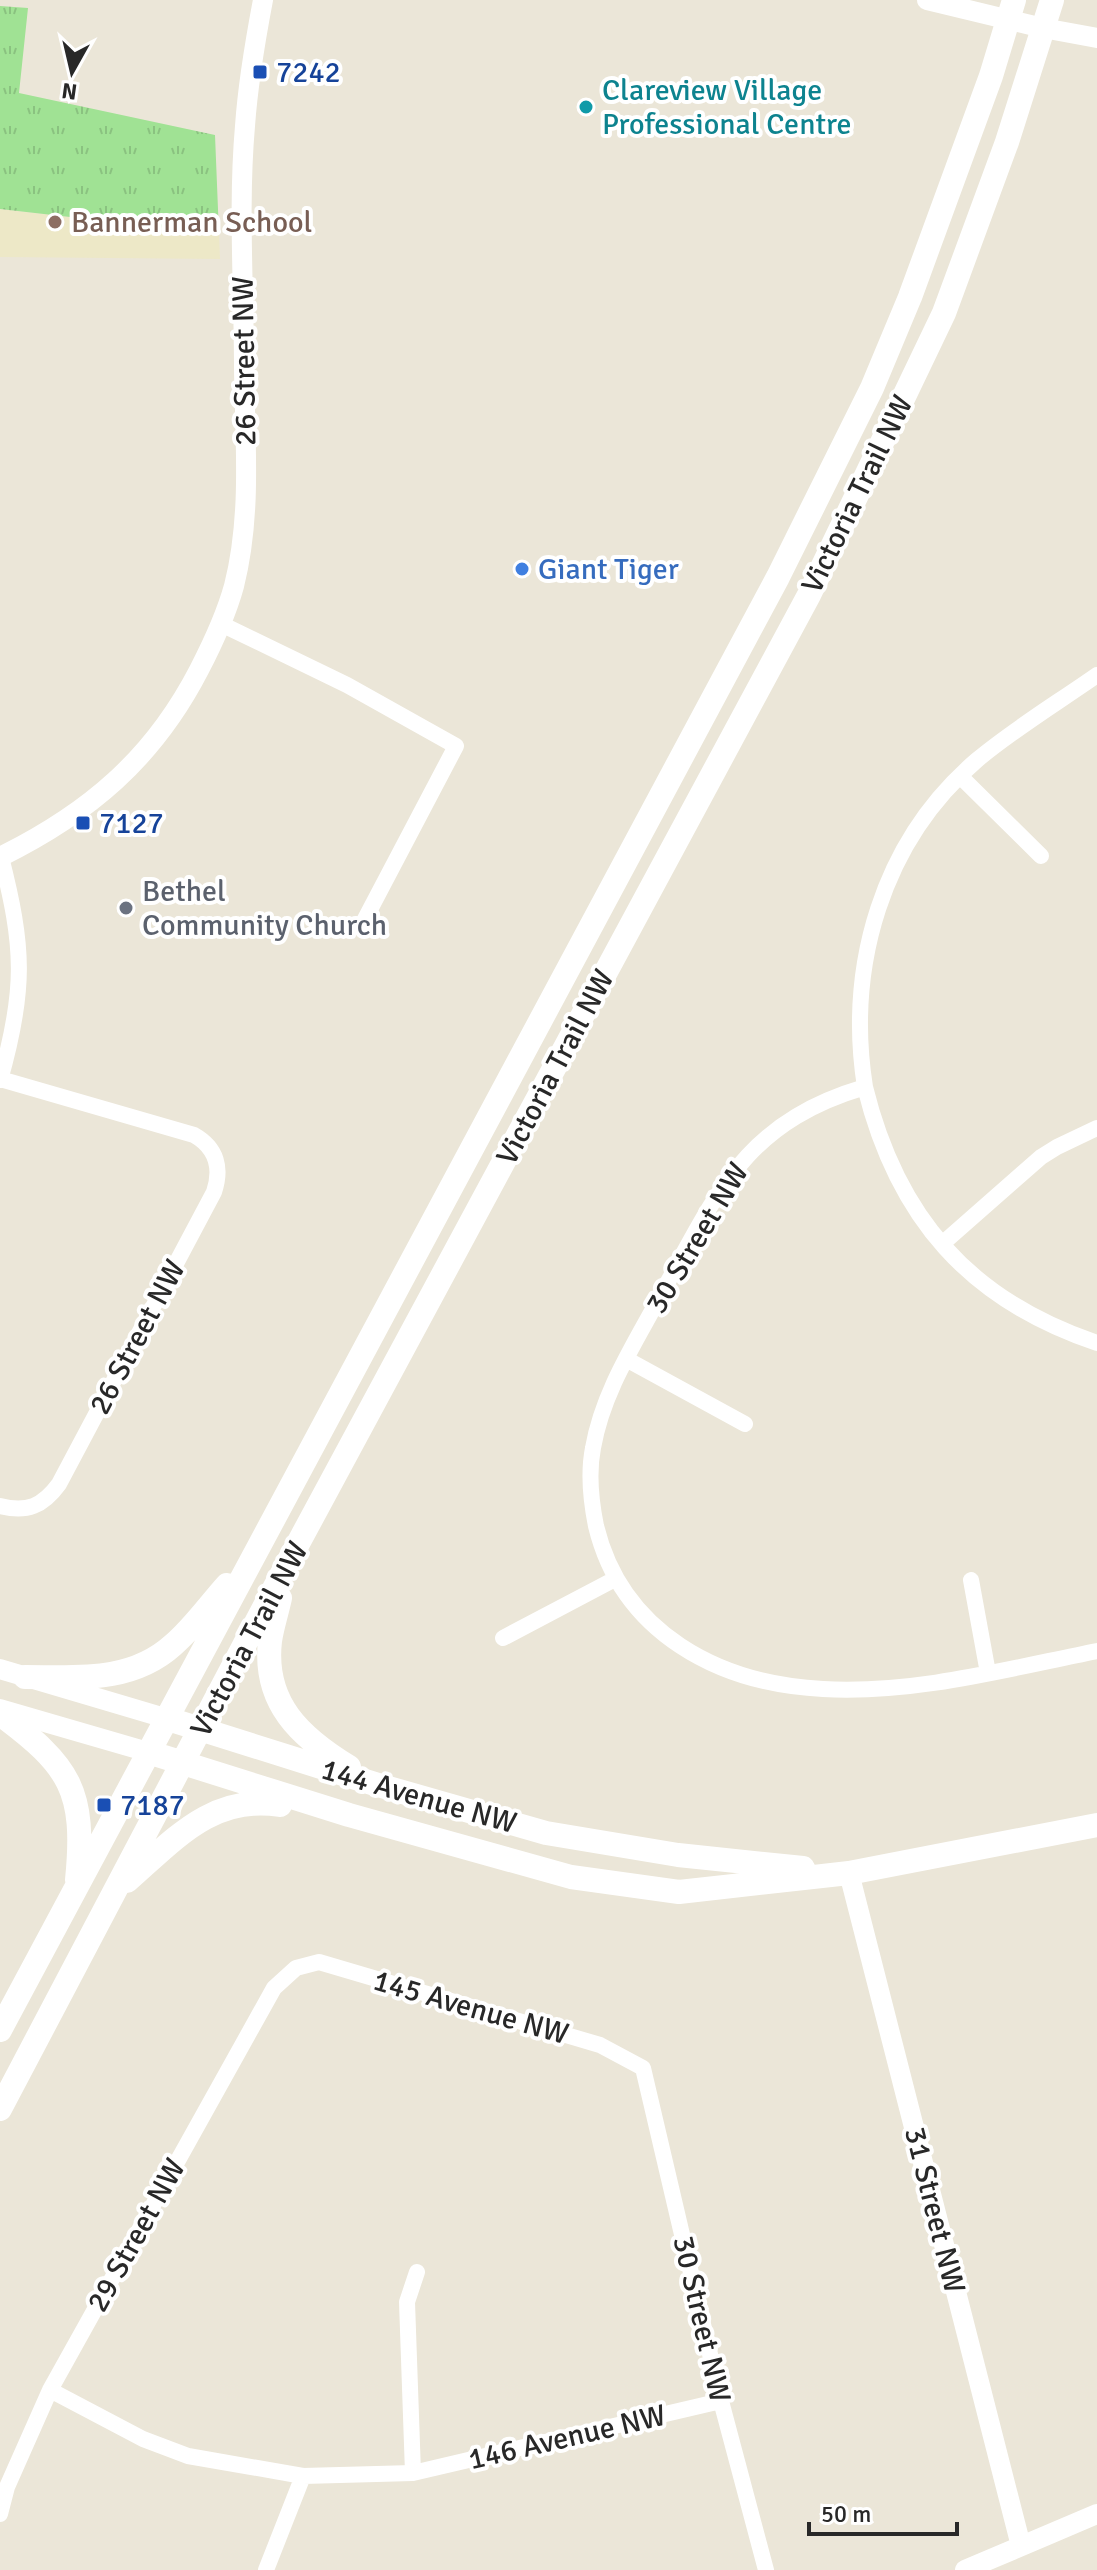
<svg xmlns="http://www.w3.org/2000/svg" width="1097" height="2570" viewBox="0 0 1097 2570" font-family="Signika,sans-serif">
	<defs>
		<pattern id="park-tufts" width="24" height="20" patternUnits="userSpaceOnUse" patternTransform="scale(2)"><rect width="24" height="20" fill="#a0e294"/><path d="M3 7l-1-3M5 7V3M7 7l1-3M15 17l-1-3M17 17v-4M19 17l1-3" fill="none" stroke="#8ac280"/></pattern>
	</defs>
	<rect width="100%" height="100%" fill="#ebe6d8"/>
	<path fill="#ede8c7" d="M0,209L219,234L220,259L0,257Z"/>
	<path fill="url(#park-tufts)" d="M0,6L28,8L19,93L215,135L219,234L0,209Z"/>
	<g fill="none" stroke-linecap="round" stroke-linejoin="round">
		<path stroke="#fff" stroke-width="16" d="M221,624L347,685L456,746L364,921
			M1097,675C1057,703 1014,729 977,760C882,841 846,966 865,1087C747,1122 719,1189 664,1289C637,1340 603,1390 593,1448C588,1473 591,1501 596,1526C622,1633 719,1684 823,1689C915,1694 1007,1669 1097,1651
			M960,776L1041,856
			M0,1080C26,989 24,947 1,857
			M865,1087C897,1217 969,1300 1097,1343
			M942,1244L1041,1157L1057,1147L1097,1128
			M626,1359L745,1424
			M0,1506C27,1513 43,1506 59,1484L214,1192C222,1168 217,1148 194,1135L0,1079
			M971,1580L988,1673
			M503,1638L615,1579
			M50,2390L143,2439L188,2456L303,2476L413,2473L721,2401
			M413,2473L407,2302L417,2272
			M0,2514L7,2487L50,2390L274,1988L296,1968L319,1962L600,2045L643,2068L721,2401L766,2570
			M266,2570L303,2476"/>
		<path stroke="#fff" stroke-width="20" d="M927,0L1043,28L1097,38
			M0,857C89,813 153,759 199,670C213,643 226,615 234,586C252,515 245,441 244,369C244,288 238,206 245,126C248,83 255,42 263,0
			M0,1669L165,1718
			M0,1709L148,1752
			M849,1873L1021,2546
			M965,2570L1097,2514"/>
		<path stroke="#fff" stroke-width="24" d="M280,1598C277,1612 272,1627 270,1641C263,1703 300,1737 349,1767
			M25,1677C77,1677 131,1683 173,1645C193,1628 209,1605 227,1585
			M0,1714C70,1766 86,1790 77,1880
			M165,1718L378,1785L546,1833L678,1855L803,1868
			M148,1752L349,1815L571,1877L679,1892L849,1873L1097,1825
			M127,1881C174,1840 212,1794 280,1805
			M0,2030L778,577L872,388L910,297L991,76L1014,0
			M0,2109L287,1564L809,595L944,313L1007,142L1052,0"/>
	</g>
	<g fill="#1a4fb4" stroke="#fff" stroke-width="3">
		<rect x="252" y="64" width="16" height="16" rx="4"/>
		<rect x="75" y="815" width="16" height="16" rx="4"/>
		<rect x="96" y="1797" width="16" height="16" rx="4"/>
	</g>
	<circle fill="#0f9aa8" stroke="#fff" stroke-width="3" cx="586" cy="107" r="8"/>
	<circle fill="#8d6e63" stroke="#fff" stroke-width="3" cx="55" cy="222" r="8"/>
	<circle fill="#3f7fe0" stroke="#fff" stroke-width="3" cx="522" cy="569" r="8"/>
	<circle fill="#6b7280" stroke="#fff" stroke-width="3" cx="126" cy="908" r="8"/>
	<g text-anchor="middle" stroke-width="8" stroke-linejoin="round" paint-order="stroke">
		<g font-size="30" fill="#164399" stroke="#fff" text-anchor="start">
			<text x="276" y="82">7242</text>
			<text x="99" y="833">7127</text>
			<text x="120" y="1815">7187</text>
		</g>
		<g font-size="30" fill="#0d838f" stroke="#fff" text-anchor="start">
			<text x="602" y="100">Clareview Village<tspan x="602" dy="34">Professional Centre</tspan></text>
		</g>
		<g font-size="30" fill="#785e54" stroke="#fff" text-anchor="start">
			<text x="71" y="232">Bannerman School</text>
		</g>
		<g font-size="30" fill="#282828" stroke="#fff">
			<text transform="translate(244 361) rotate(-91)" y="10">26 Street NW</text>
			<text transform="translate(857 494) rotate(-64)" y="10">Victoria Trail NW</text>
			<text transform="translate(555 1067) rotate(-62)" y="10">Victoria Trail NW</text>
			<text transform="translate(697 1238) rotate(-59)" y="10">30 Street NW</text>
			<text transform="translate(137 1337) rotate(-62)" y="10">26 Street NW</text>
			<text transform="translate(249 1639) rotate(-62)" y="10">Victoria Trail NW</text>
			<text transform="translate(419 1796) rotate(16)" y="10">144 Avenue NW</text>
			<text transform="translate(471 2007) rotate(16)" y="10">145 Avenue NW</text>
			<text transform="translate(935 2210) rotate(76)" y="10">31 Street NW</text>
			<text transform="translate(136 2235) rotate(-61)" y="10">29 Street NW</text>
			<text transform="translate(702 2319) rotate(77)" y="10">30 Street NW</text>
			<text transform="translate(567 2437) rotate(-13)" y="10">146 Avenue NW</text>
		</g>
		<g font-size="30" fill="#366cbe" stroke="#fff" text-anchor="start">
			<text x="538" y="579">Giant Tiger</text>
		</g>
		<g font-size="30" fill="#5b616d" stroke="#fff" text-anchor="start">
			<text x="142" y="901">Bethel<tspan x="142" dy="34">Community Church</tspan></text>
		</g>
	</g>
	<g transform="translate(72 72) rotate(188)" stroke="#ffffff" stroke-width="6" paint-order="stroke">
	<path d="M0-6L14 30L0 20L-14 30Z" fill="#282828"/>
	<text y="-12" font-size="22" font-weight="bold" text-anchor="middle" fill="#282828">N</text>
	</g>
	<path d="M809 2522v12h148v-12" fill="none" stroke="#282828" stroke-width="4"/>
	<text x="821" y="2522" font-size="24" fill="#282828" stroke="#ffffff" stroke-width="6" paint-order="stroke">50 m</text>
</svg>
